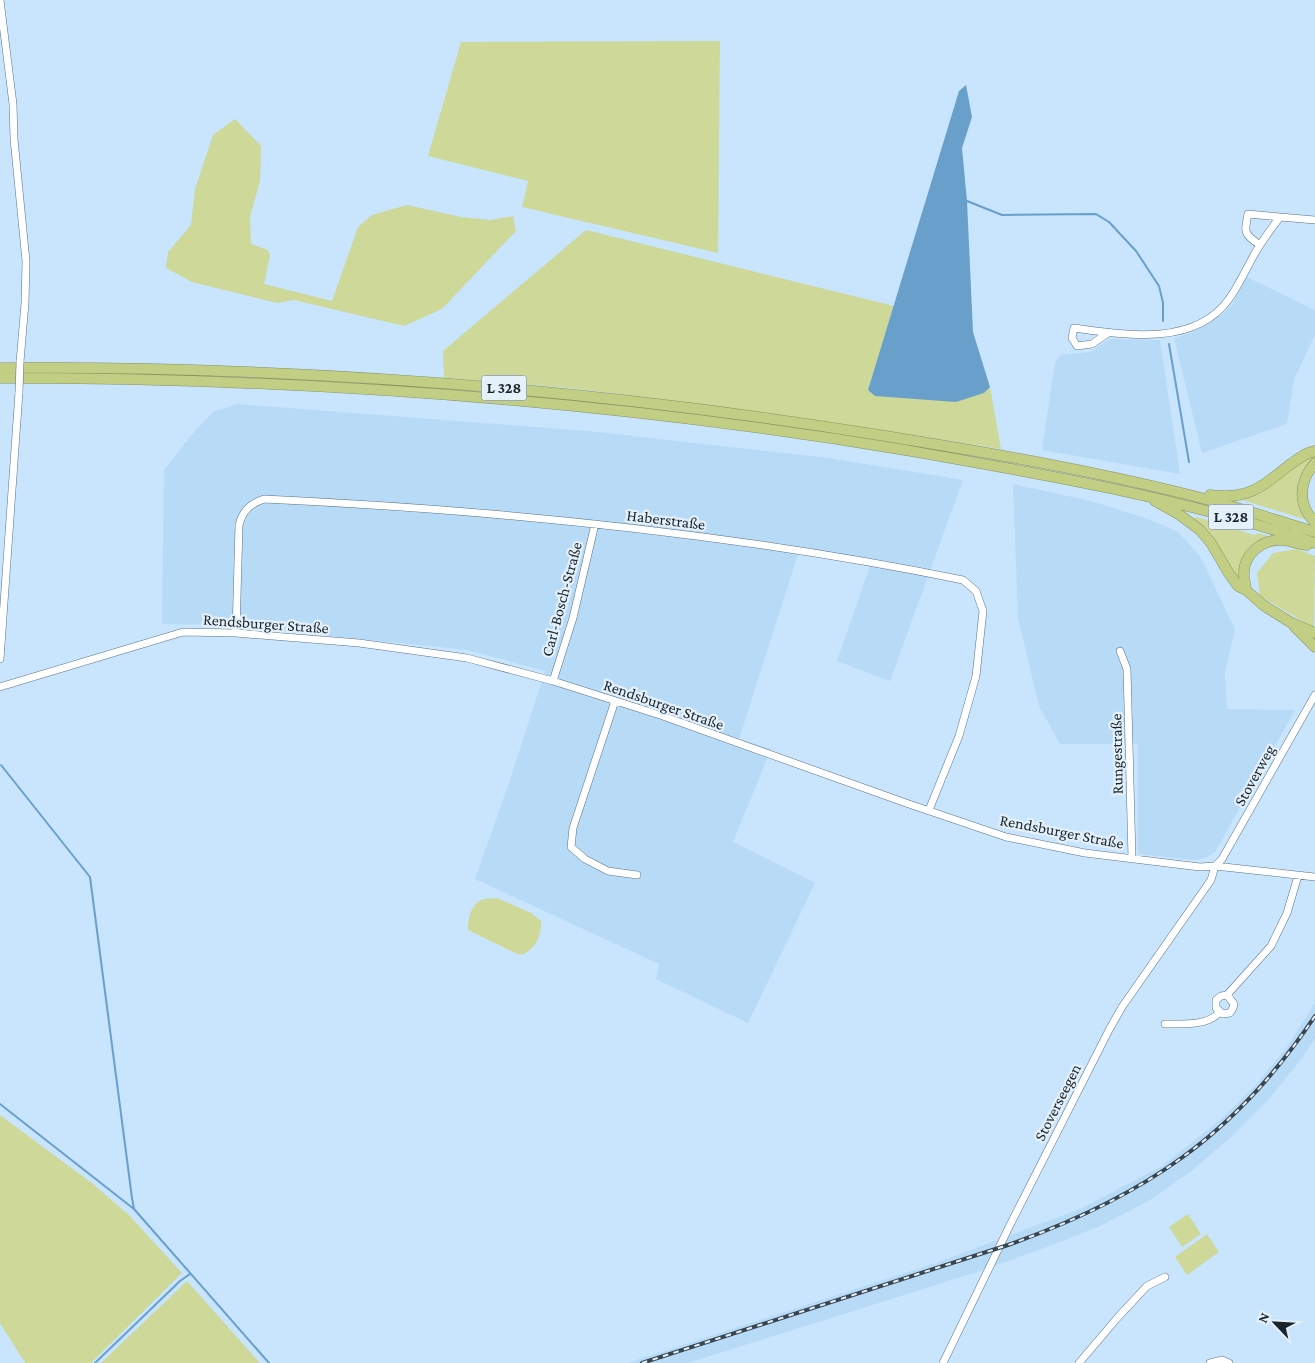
<svg xmlns="http://www.w3.org/2000/svg" width="1315" height="1363" viewBox="0 0 1315 1363" font-family="'Crimson Pro',serif">
	<rect width="100%" height="100%" fill="#c8e5fd"/>
	<path fill="#b7daf7" d="M1247,277L1315,310V335L1294,379L1287,424L1202,453L1174,338L1193,332L1223,314L1233,303Z
		M1110,339L1160,340L1180,474L1042,450L1055,362L1061,355L1090,352Z
		M237,404L589,431L829,458L963,480L890,681L837,661L871,563L799,551L739,739L771,749L733,842L815,883L748,1023L656,979L659,964L475,879L510,780L545,671L468,650L225,625L162,624L164,470L194,432L213,412Z
		M1013,484L1091,501L1148,519L1178,532L1200,556L1235,629L1225,672L1227,709L1295,710L1215,852L1205,858L1193,860L1138,854V744H1060L1039,706L1018,618Z
		M1315,1003V1038L1303,1057L1269,1099L1231,1137L1190,1172L1147,1202L1100,1226L1047,1247L980,1271L688,1363H627L939,1262L1080,1209L1162,1166L1219,1121L1255,1086L1287,1047Z"/>
	<path fill="#ced899" d="M720,41L718,253L522,207L528,181L428,156L461,42Z
		M235,119L261,146L260,181L250,217L251,244L268,250L270,256L264,284L332,301L358,227L372,215L407,205L461,217L491,220L513,216L516,231L442,309L404,326L294,300L277,303L192,282L166,268L168,252L191,225L195,189L213,135Z
		M586,230L894,306L868,390L984,393L990,387L1001,449C860,426 719,405 577,389C533,384 488,382 444,378L443,351Z
		M1315,454V459C1290,477 1297,496 1307,520L1242,500L1254,496L1291,468Z
		M1197,517L1254,535L1259,533L1268,536L1253,545L1240,577L1238,579L1219,547L1205,530L1193,519Z
		M1297,549L1315,556L1314,628L1260,596L1257,573L1273,553Z
		M497,898L531,913L541,921C542,936 535,949 522,955L513,952L468,930C468,918 471,903 484,899C488,898 493,899 497,898Z
		M0,1115L93,1184L129,1215L182,1273L91,1363H25L0,1323Z
		M1188,1214L1201,1234L1182,1247L1169,1227Z
		M1207,1234L1219,1252L1187,1275L1175,1257Z
		M187,1281L260,1363H101Z"/>
	<path fill="#699fcb" d="M966,85L972,117L962,148L967,201L973,332L990,387L984,393L956,402L875,396L868,390L959,91Z"/>
	<g fill="none" stroke-linecap="round" stroke-linejoin="round">
		<path stroke="#699fcb" stroke-width="2" d="M967,201L1002,215L1096,214L1109,222L1136,251L1159,286L1163,303V321
			M1169,344L1189,462
			M1,765L90,877L132,1198L134,1209L269,1363
			M0,1104L134,1209
			M95,1363L180,1281L190,1274"/>
		<defs>
			<path id="minor" d="M0,0L13,104L14,139L26,261L25,303L20,362
				M1260,245C1244,234 1244,233 1248,214L1280,217
				M1108,333L1092,344L1077,346L1072,338L1074,328C1124,335 1195,347 1229,299C1241,282 1249,262 1260,245C1266,236 1273,226 1280,217L1315,220
				M236,633L239,525C243,510 250,504 264,499C498,510 733,533 963,580L976,591L983,611L976,676L959,736L929,810
				M1120,651L1127,669L1132,858
				M0,659L19,392
				M553,681L573,618L595,524
				M0,687L183,632L236,633L359,643L467,658L553,681L660,715L906,803L1006,837L1085,853L1200,867L1215,866L1315,877
				M615,701L573,828L571,847L585,859L608,871L637,875
				M1227,995L1234,1004L1233,1008L1230,1013L1223,1014L1216,1008V1000L1221,996L1227,995L1271,946L1287,913L1298,876
				M1165,1024C1183,1024 1206,1026 1219,1013
				M943,1363L1010,1225L1109,1030L1122,1007L1211,880L1215,866L1222,859L1315,695
				M1079,1363L1119,1316L1147,1286L1165,1277
				M1210,1363L1222,1360L1229,1363"/>
			<path id="highway" d="M0,368C294,366 588,388 879,435C991,453 1103,472 1213,501C1247,510 1281,522 1315,532
				M0,378C304,378 605,400 905,450C1043,474 1182,498 1315,543
				M1315,463C1299,481 1297,505 1315,522
				M1210,495C1247,500 1261,488 1288,466C1296,460 1305,453 1315,451
				M1155,501L1180,515L1200,530L1211,543L1228,572L1238,586L1246,590L1263,605L1290,622L1315,633
				M1246,590C1246,585 1244,580 1244,575C1243,555 1261,540 1280,540C1288,540 1298,544 1307,545
				M1294,626L1315,647"/>
		</defs>
		<use href="#minor" stroke="#597288" stroke-width="8"/>
		<use href="#highway" stroke="#879265" stroke-width="11"/>
		<use href="#minor" stroke="#fff" stroke-width="7"/>
		<use href="#highway" stroke="#c2ce83" stroke-width="10"/>
		<defs>
			<path id="rail" d="M642,1363L1008,1245C1143,1197 1235,1136 1315,1016"/>
		</defs>
		<use href="#rail" stroke="#374651" stroke-width="4"/>
		<use href="#rail" stroke="#e4f0fa" stroke-width="2" stroke-dasharray="5.5" stroke-linecap="butt"/>
		<defs>
			<path id="minor-bridge" d="M19,392L20,362"/>
		</defs>
		<use href="#minor-bridge" stroke="#597288" stroke-width="8" stroke-linecap="butt"/>
		<use href="#minor-bridge" stroke="#fff" stroke-width="7"/>
	</g>
	<g text-anchor="middle" stroke-width="4.5" stroke-linejoin="round" paint-order="stroke">
		<g fill="#e4f0fa" stroke="#56616a" stroke-width="1">
			<rect x="481.5" y="375.5" width="45" height="25" rx="4"/>
			<rect x="1208.5" y="504.5" width="45" height="25" rx="4"/>
		</g>
		<g font-size="15" font-weight="bold" fill="#19242d">
			<text x="504" y="393">L 328</text>
			<text x="1231" y="522">L 328</text>
		</g>
		<g font-size="16" fill="#19242d" stroke="#e4f0fa">
			<text transform="translate(666 519) rotate(7)" y="6">Haberstraße</text>
			<text transform="translate(561 599) rotate(-75)" y="6">Carl-Bosch-Straße</text>
			<text transform="translate(266 623) rotate(4)" y="6">Rendsburger Straße</text>
			<text transform="translate(664 704) rotate(19)" y="6">Rendsburger Straße</text>
			<text transform="translate(1116 754) rotate(-91)" y="6">Rungestraße</text>
			<text transform="translate(1254 775) rotate(-61)" y="6">Stoverweg</text>
			<text transform="translate(1062 831) rotate(11)" y="6">Rendsburger Straße</text>
			<text transform="translate(1057 1102) rotate(-63)" y="6">Stoverseegen</text>
		</g>
	</g>
	<g transform="translate(1275 1323) rotate(295)" stroke="#e4f0fa" stroke-width="4" paint-order="stroke">
	<path d="M0-4L9 19L0 12L-9 19Z" fill="#19242d"/>
	<text y="-8" font-size="14" font-weight="bold" text-anchor="middle" fill="#19242d">N</text>
	</g>
</svg>
